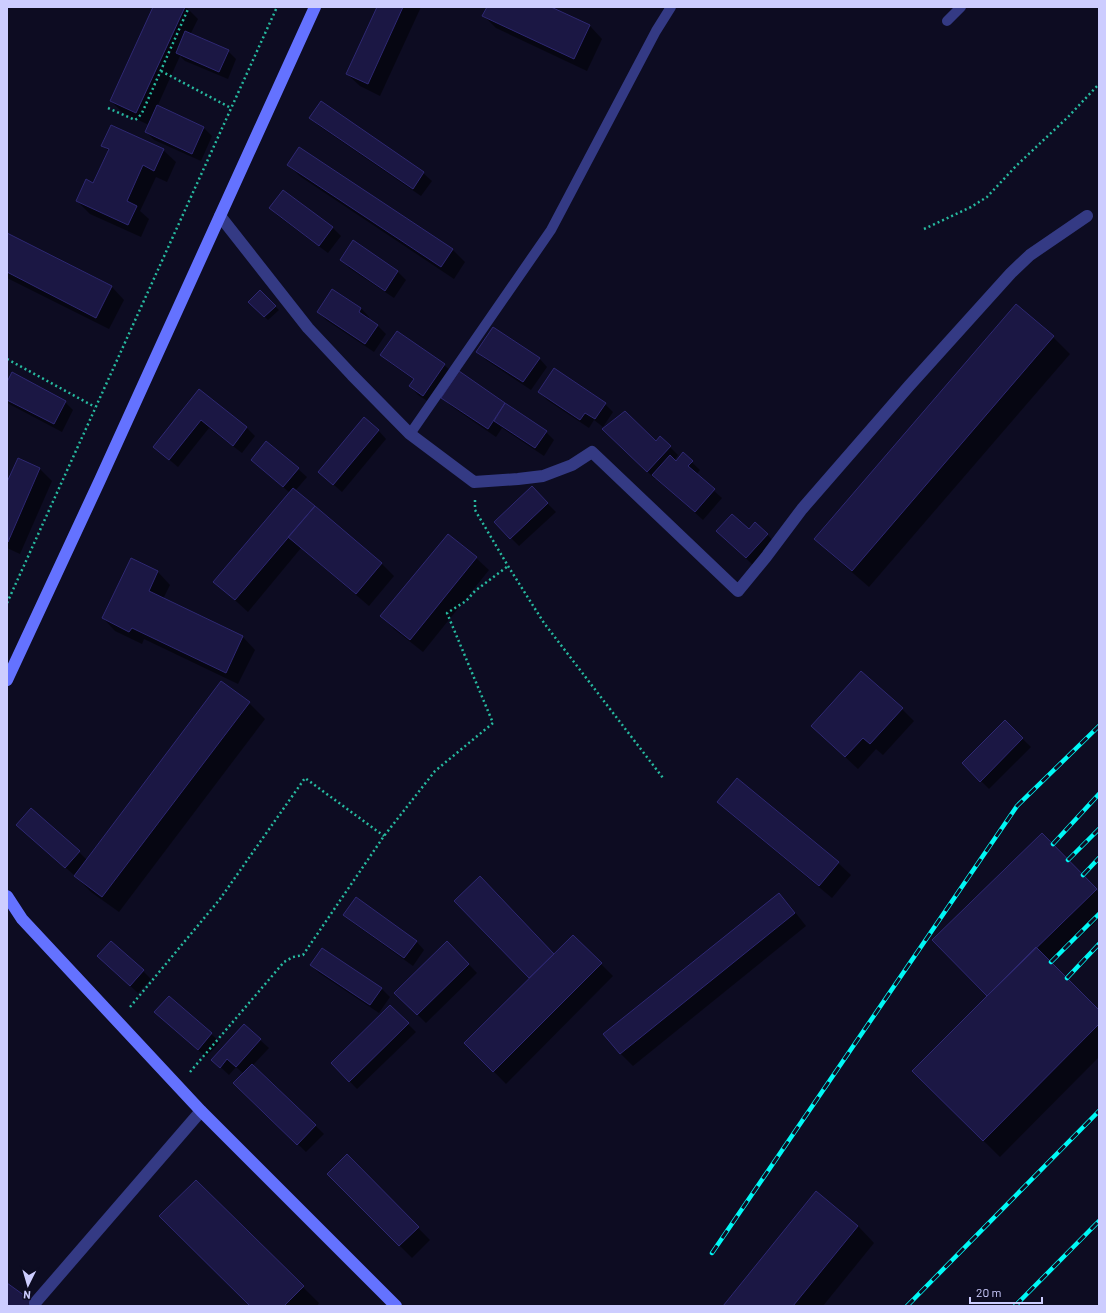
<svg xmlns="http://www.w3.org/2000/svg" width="1106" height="1313" viewBox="0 0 1106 1313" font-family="Barlow,sans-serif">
	<rect width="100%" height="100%" fill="#0d0c22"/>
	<path fill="#0007" d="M154,7H186L198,19L190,35L228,51L236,59L228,79L185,61L180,56L157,107L204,128L212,136L201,161L154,140L146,132L149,125L123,113L111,101Z
		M378,7H421L380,96L360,86L347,74Z
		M488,7H549L590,26L602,39L587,71L496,28L484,16Z
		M310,118L423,173L432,181L421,196L319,126Z
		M103,145L163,150L176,162L167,182L156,177L140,211L149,219L141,237L90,214L77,201L94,184L109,152Z
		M299,148L453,250L465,262L454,279L301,177L288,165Z
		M284,191L333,228L341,236L328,253L278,216L270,208Z
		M7,235L112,287L124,300L109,329L7,278Z
		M353,242L398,272L406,280L394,298L349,268L341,259Z
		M260,292L279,310L268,320L250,302Z
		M1016,306L1053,337L1070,354L869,587L832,555L816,539Z
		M361,308L369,317L368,319L378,326L386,334L374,352L326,320L318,312Z
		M398,332L444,365L453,373L432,404L418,395L410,386L414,380L390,363L381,355Z
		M478,352L539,358L547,367L531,390L486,360Z
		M459,373L546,432L554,440L544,456L502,428L496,437L451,406L443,398Z
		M7,384L65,402L73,410L62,432L9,404L7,402Z
		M199,391L247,428L255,436L242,453L209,428L178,467L154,447Z
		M539,392L605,404L613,412L603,427L594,420L589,428L547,400Z
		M378,430L386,439L342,492L319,472Z
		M612,437L656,443L670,447L678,455L674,460L676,462L683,454L700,470L696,475L722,498L703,520L657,478L655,479Z
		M252,460L298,469L307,477L295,491L382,564L394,576L369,606L301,548L248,612L215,582L290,493Z
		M40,469L52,481L20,554L7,548V484Z
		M540,496L556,512L519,546L511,538Z
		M717,531H749L767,534L775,543L754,566Z
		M476,558L489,570L423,652L394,629L382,616Z
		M131,559L158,572L170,585L163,599L243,637L255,650L238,684L144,639L142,644L115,631L103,618Z
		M249,703L265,719L119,912L91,892L74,875L26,833L79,852L87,860Z
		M902,709L914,721L883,755L876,749L858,769L812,726Z
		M1005,722L1031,747L989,789L963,763Z
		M738,779L838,863L851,875L832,898L731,814L719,802Z
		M1059,851L1099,893V919L1051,964L1099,1011V1057L1000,1157L913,1071L988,996Z
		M779,894L791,907L806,926L633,1066L620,1053Z
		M456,901L555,956L573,936L613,976L506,1084L466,1043L530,978Z
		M344,915L416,941L424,950L413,966L353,923Z
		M447,942L477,973L426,1023L396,993Z
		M106,964L143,971L151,979L138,993Z
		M311,965L381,988L390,997L379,1013L319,973Z
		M169,997L220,1042L206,1057L164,1020Z
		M390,1006L416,1032L357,1089L332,1063Z
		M260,1040L269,1048L253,1065L324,1134L306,1152L235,1083L244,1074L236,1067L229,1075L213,1060Z
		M347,1156L430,1240L412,1258L328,1174Z
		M196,1181L319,1303L317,1306H251Z
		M858,1226L874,1243L823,1306H724Z"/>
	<path fill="#1b1744" stroke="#2e2872" d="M153,7H185L136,113L110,101Z
		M377,7H403L368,84L346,74Z
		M487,7H551L590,25L574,59L482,16Z
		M185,31L229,50L219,72L176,53Z
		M321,101L424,172L413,189L309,118Z
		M157,105L204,127L192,154L145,132Z
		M111,125L164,149L154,171L143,165L127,201L137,206L128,225L76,201L86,179L93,183L109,149L101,146Z
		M299,147L453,249L441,267L287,165Z
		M283,190L333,227L319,246L269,208Z
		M7,233L112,286L96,318L7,272Z
		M353,240L398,271L385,291L340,260Z
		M332,289L361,308L359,312L378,325L365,344L317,312Z
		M260,290L276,306L264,317L248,302Z
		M1016,304L1054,336L852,571L814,539Z
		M493,327L540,358L523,382L476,352Z
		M397,331L445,364L423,396L409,386L414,379L380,355Z
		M554,368L606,403L595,419L585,413L580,420L538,392Z
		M459,371L505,403L488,429L441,398Z
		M12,372L66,401L54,424L7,400V382Z
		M199,389L247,427L233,446L201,420L169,460L153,447Z
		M505,403L547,431L535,448L494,421Z
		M625,411L656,441L660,436L671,446L647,472L602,429Z
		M364,417L379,430L333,485L318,472Z
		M266,441L299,468L283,487L251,460Z
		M683,452L693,461L688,466L715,489L695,512L652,475L670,455L676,461Z
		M18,458L40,468L8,542L7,482Z
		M532,486L548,503L510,539L494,522Z
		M293,488L315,506L235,600L213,582Z
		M315,506L382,563L356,594L288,537Z
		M732,514L749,529L755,522L768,534L746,558L716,531Z
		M448,534L477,557L410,640L380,616Z
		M131,558L158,571L149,591L243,636L226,673L132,628L129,632L102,618Z
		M861,671L903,708L870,744L863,738L845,757L811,726Z
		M221,681L250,702L102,897L74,876Z
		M1005,720L1023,738L980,782L962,763Z
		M737,778L839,862L819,886L717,802Z
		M31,808L80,851L65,868L16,825Z
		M1042,833L1097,889L987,996L932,940Z
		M480,876L554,954L529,978L454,901Z
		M779,893L795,913L620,1054L603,1034Z
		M356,897L417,941L404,958L343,915Z
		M573,935L602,963L493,1072L464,1043Z
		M111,941L144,970L130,986L97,956Z
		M447,941L469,964L417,1015L394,993Z
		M1036,947L1099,1010V1024L983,1141L912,1071Z
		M322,948L382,988L370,1005L310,965Z
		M169,996L212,1033L198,1050L154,1012Z
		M390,1005L409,1023L349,1082L331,1063Z
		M244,1024L261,1039L236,1067L227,1059L220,1068L211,1060Z
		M252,1064L316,1125L297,1145L233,1083Z
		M347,1154L419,1227L399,1246L327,1174Z
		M196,1180L304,1286L284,1306H250L159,1216Z
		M816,1191L858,1226L793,1306H723Z
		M7,1283L39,1306H7Z"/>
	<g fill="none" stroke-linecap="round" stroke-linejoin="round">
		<path stroke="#27baa0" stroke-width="2.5" stroke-dasharray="2 3" stroke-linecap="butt" d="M161,71L231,108
			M108,108L135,120L138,118L142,113L189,7
			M924,229L971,207L987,197L1016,166L1068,117L1099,84
			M7,359L95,407
			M475,500V510L508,566L544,623L663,778
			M7,603L277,7
			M130,1007L220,899L305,778L384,836
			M190,1072L284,962L293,957L303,955L384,836L435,771L493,723L447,613L466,601L475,591L508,566"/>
		<path stroke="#343a84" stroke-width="10" d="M947,21L961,7
			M410,434L551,230L656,31L671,7"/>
		<path stroke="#343a84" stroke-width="12" d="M220,216L308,328L352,375L410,434L474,482L518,479L543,476L572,465L592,452L738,591L766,557L802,509L909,386L1011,273L1030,255L1087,216
			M35,1303L201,1111"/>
		<path stroke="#6472ff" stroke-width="12" d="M7,680L100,480L315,7
			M7,896L22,919L201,1111L396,1306"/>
		<defs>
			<path id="rail" d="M1053,844L1099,794
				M1068,860L1099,829
				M1083,875L1099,858
				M1051,962L1099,914
				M1067,978L1099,944
				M712,1253L1017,806L1099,726
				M907,1306L1099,1111
				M1015,1306L1099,1221"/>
		</defs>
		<use href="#rail" stroke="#00f8f5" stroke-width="4.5"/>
		<use href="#rail" stroke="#0d0c22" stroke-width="3" stroke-dasharray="9" stroke-linecap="butt"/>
	</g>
	<rect width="1106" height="1313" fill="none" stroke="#cdcdff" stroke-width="16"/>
	<g transform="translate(28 1285) rotate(185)" stroke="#0d0c22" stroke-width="3" paint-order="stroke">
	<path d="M0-3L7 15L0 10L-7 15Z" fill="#cdcdff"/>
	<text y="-6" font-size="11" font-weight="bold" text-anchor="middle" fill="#cdcdff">N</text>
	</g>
	<path d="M970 1297v6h72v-6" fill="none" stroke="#cdcdff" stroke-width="2"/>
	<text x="976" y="1297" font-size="12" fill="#cdcdff" stroke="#0d0c22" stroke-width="3" paint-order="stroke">20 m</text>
</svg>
